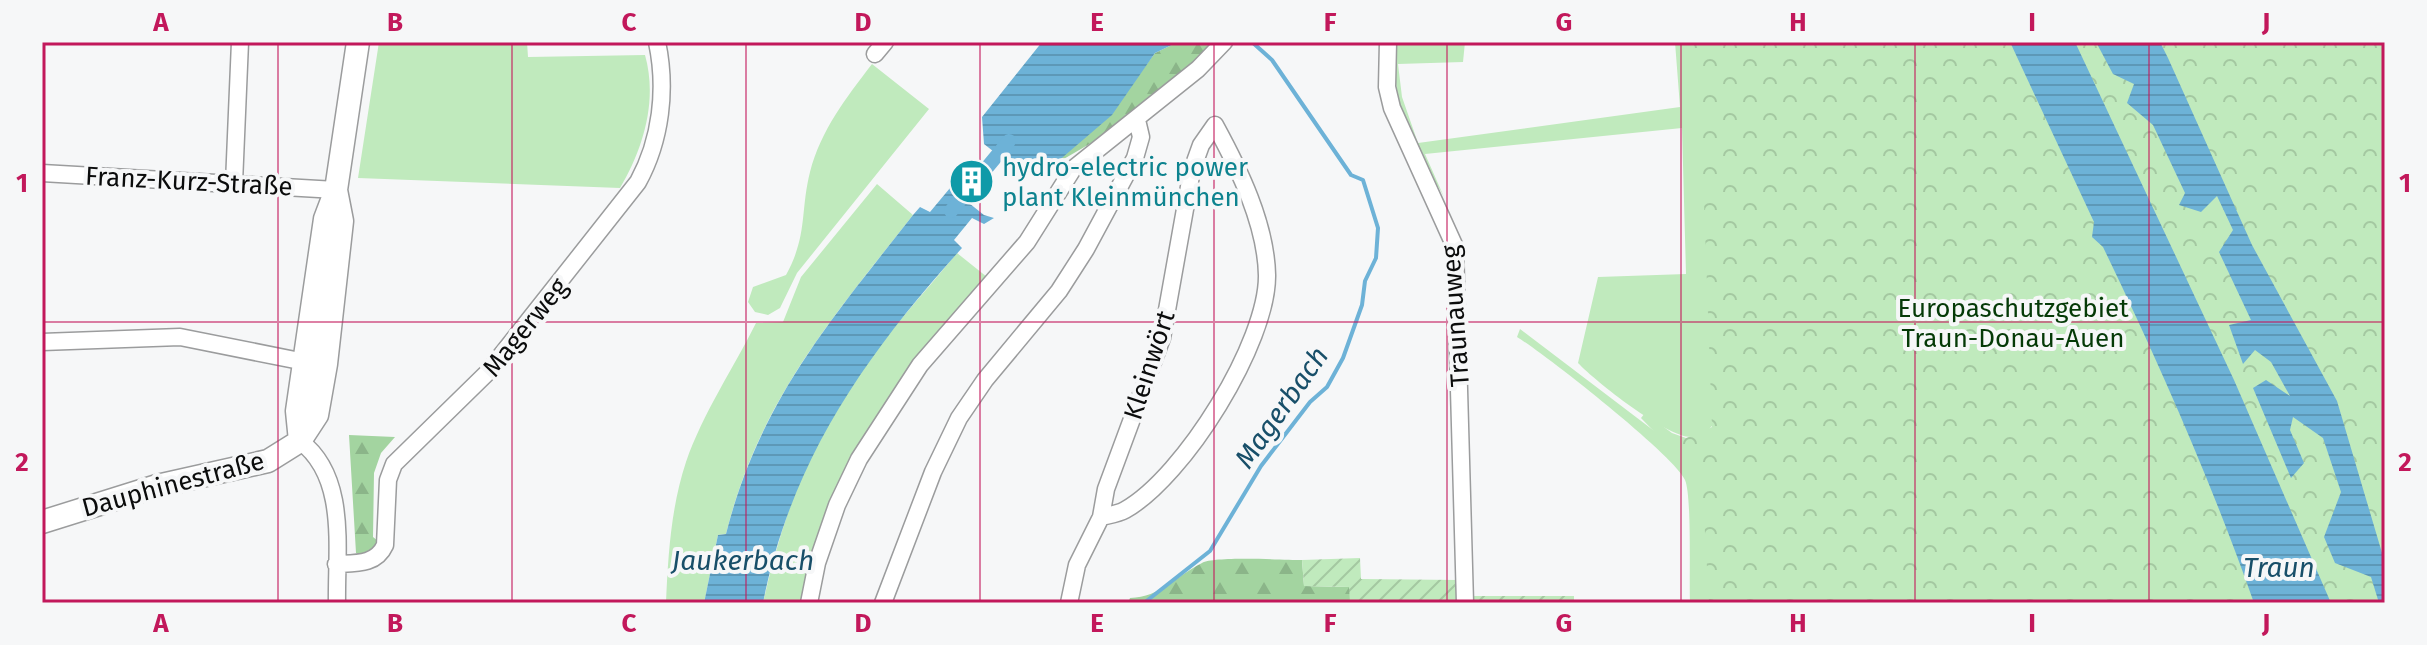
<svg xmlns="http://www.w3.org/2000/svg" width="2427" height="645" viewBox="0 0 2427 645" font-family="'Fira Sans',sans-serif">
	<defs>
		<pattern id="forest-firs" width="22" height="20" patternUnits="userSpaceOnUse" patternTransform="scale(2)"><rect width="22" height="20" fill="#a3d4a0"/><path d="M5 1l3.5 6h-7zM16 11l3.5 6h-7z" fill="#8bb589"/></pattern>
		<pattern id="park-crowns" width="20" height="18" patternUnits="userSpaceOnUse" patternTransform="scale(2)"><rect width="20" height="18" fill="#c0eabd"/><path d="M2 6a3 3 0 1 1 6 0M12 15a3 3 0 1 1 6 0" fill="none" stroke="#a4c8a1"/></pattern>
		<pattern id="garden-furrows" width="10" height="10" patternUnits="userSpaceOnUse" patternTransform="scale(2)"><rect width="10" height="10" fill="#c0eabd"/><path d="M-1 1l2-2M0 10L10 0M9 11l2-2" fill="none" stroke="#a4c8a1"/></pattern>
		<pattern id="water-rules" width="6" height="5" patternUnits="userSpaceOnUse" patternTransform="scale(2)"><rect width="6" height="5" fill="#6db2d7"/><path d="M0 2.5h6" fill="none" stroke="#5d98b7"/></pattern>
	</defs>
	<rect width="100%" height="100%" fill="#f6f7f8"/>
	<path fill="#c0eabd" d="M379,42H527L528,57L645,55C658,101 643,149 620,188L358,178Z
		M1396,42H1465L1463,62L1398,64L1402,97L1418,143L1680,107L1675,42H1708L1713,425C1707,431 1701,436 1692,437C1667,438 1596,382 1578,363L1598,277L1686,274L1682,128L1425,154L1444,197C1437,183 1431,177 1423,165C1398,131 1393,82 1396,42Z
		M872,64L929,109L797,273L780,308L768,315L755,312L748,302L753,287L786,275C808,235 800,212 810,172C821,130 846,98 872,64Z
		M877,184L913,215C831,320 759,401 726,534L718,535L704,603H666C668,556 671,507 686,462C703,413 733,369 756,323L783,322L801,277Z
		M957,253L987,277C900,371 824,474 801,603H763C778,535 800,468 836,408C869,352 916,303 957,253Z
		M1520,329L1653,430L1681,444L1699,443L1731,603H1690C1689,580 1692,496 1685,480C1676,457 1545,354 1517,337Z"/>
	<path fill="url(#forest-firs)" d="M1178,42H1215C1169,89 1114,133 1056,163L1124,95L1155,53Z
		M349,435L395,437L381,453L374,473L373,537L378,541L374,551L362,556L356,553Z
		M1302,560L1304,586L1350,587V603H1128L1130,598C1161,597 1176,576 1202,563C1215,556 1283,560 1302,560Z"/>
	<path fill="url(#park-crowns)" d="M1693,42H2385V603H1709L1702,481L1641,418L1645,413L1672,433L1686,438L1712,427L1701,116Z"/>
	<path fill="url(#garden-furrows)" d="M1360,558L1361,579L1459,580L1460,603H1350L1349,587L1304,586L1302,560Z
		M1472,596H1574V603H1472Z"/>
	<path fill="url(#water-rules)" d="M1042,42H1178L1155,53L1112,115L1056,163L1012,166L984,144L982,117Z
		M2010,42H2075L2234,380L2331,603H2254C2211,481 2159,363 2103,247L2092,237L2094,222Z
		M2096,42H2160L2168,58L2252,245L2337,401L2385,563V603H2379L2371,577L2335,563L2324,537L2341,492L2323,438L2293,417L2290,430L2304,463L2291,478L2253,388L2266,380L2290,396L2271,362L2255,350L2243,364L2229,325L2251,320L2219,252L2233,230L2217,196L2201,212L2179,205L2185,193L2153,125L2127,103L2134,84L2113,74Z
		M950,188L984,215L994,218L984,224L972,218L954,240L962,248C866,354 791,460 763,603H704L718,535L726,534C760,400 831,320 913,215L920,207L930,212Z"/>
	<g fill="none" stroke-linecap="round" stroke-linejoin="round">
		<path stroke="#6db2d7" stroke-width="4" d="M1144,603L1210,551L1261,466L1310,402L1327,387L1343,358L1362,305L1365,281L1376,258L1378,228L1363,180L1351,175L1272,60L1252,42"/>
		<path stroke="#6db2d7" stroke-width="14" d="M951,211L1009,141"/>
		<defs>
			<path id="street" d="M1388,42L1387,87L1392,108L1455,247L1465,603
				M875,54L885,42
				M42,173L336,190
				M234,183L240,42
				M42,342L180,337L305,362
				M300,441C348,477 336,549 337,603
				M336,564C356,563 376,565 385,545L388,480L394,464L488,372L638,182C661,140 667,89 657,42
				M809,603L817,563L837,505L859,459L920,365L1027,242L1073,169L1198,69L1224,42
				M883,603L933,472L959,418L985,380L1059,291L1086,249L1135,158L1141,137L1137,120
				M1069,603L1077,565L1101,517L1106,489L1162,338L1192,170L1201,145L1215,125C1239,169 1266,224 1267,275C1268,342 1184,477 1125,510C1118,514 1109,515 1101,517"/>
			<path id="secondary" d="M300,441L297,411L325,219L336,190L358,42
				M42,522L157,486L268,461L300,441L317,415L326,364L342,221L336,190"/>
		</defs>
		<use href="#street" stroke="#9b9c9d" stroke-width="19"/>
		<use href="#secondary" stroke="#9b9c9d" stroke-width="25"/>
		<use href="#street" stroke="#fff" stroke-width="16"/>
		<use href="#secondary" stroke="#fff" stroke-width="22"/>
		<path stroke="#626364" stroke-width="2" d="M42,584L44,603"/>
	</g>
	<path fill="none" stroke="#c2185b" stroke-width="2" stroke-opacity="0.55" d="M278,42V603M512,42V603M746,42V603M980,42V603M1214,42V603M1447,42V603M1681,42V603M1915,42V603M2149,42V603M42,322H2385"/>
	<defs>
		<symbol id="building-disc" viewBox="-11 -11 22 22"><circle r="9.5" fill="#0f9aa8" stroke="#f6f7f8"/><path d="M-4-6H4V6H1V3H-1V6H-4ZM-2.5-4.3h1.7v1.8h-1.7ZM.8-4.3h1.7v1.8H.8ZM-2.5-1h1.7V.8h-1.7ZM.8-1h1.7V.8H.8Z" fill="#fff"/></symbol>
	</defs>
	<g fill-rule="evenodd">
		<use href="#building-disc" x="946" y="156" width="51" height="51"/>
	</g>
	<g text-anchor="middle" stroke-width="8" stroke-linejoin="round" paint-order="stroke">
		<g font-size="26" fill="#0d838f" stroke="#f6f7f8" text-anchor="start">
			<text x="1002" y="176">hydro-electric power<tspan x="1002" dy="30">plant Kleinmünchen</tspan></text>
		</g>
		<g font-size="26" fill="#0b0c0c" stroke="#f6f7f8">
			<text transform="translate(189 181) rotate(3)" y="9">Franz-Kurz-Straße</text>
			<text transform="translate(1455 316) rotate(-94)" y="9">Traunauweg</text>
			<text transform="translate(525 327) rotate(-51)" y="9">Magerweg</text>
			<text transform="translate(1149 365) rotate(-72)" y="9">Kleinwört</text>
			<text transform="translate(173 484) rotate(-15)" y="9">Dauphinestraße</text>
		</g>
		<g font-size="26" fill="#053a07" stroke="#f6f7f8">
			<text x="2013" y="317">Europaschutzgebiet<tspan x="2013" dy="30">Traun-Donau-Auen</tspan></text>
		</g>
		<g font-size="28" font-style="italic" fill="#184f69" stroke="#f6f7f8">
			<text transform="translate(1281 407) rotate(-55)" y="10">Magerbach</text>
			<text x="743" y="570">Jaukerbach</text>
			<text x="2279" y="577">Traun</text>
		</g>
	</g>
	<rect width="2427" height="645" fill="none" stroke="#f6f7f8" stroke-width="88"/>
	<rect x="44" y="44" width="2339" height="557" fill="none" stroke="#c2185b" stroke-width="3"/>
	<g font-size="26" text-anchor="middle" font-weight="bold" fill="#c2185b">
		<text x="161" y="31">A</text>
		<text x="395" y="31">B</text>
		<text x="629" y="31">C</text>
		<text x="863" y="31">D</text>
		<text x="1097" y="31">E</text>
		<text x="1330" y="31">F</text>
		<text x="1564" y="31">G</text>
		<text x="1798" y="31">H</text>
		<text x="2032" y="31">I</text>
		<text x="2266" y="31">J</text>
		<text x="22" y="192">1</text>
		<text x="2405" y="192">1</text>
		<text x="22" y="471">2</text>
		<text x="2405" y="471">2</text>
		<text x="161" y="632">A</text>
		<text x="395" y="632">B</text>
		<text x="629" y="632">C</text>
		<text x="863" y="632">D</text>
		<text x="1097" y="632">E</text>
		<text x="1330" y="632">F</text>
		<text x="1564" y="632">G</text>
		<text x="1798" y="632">H</text>
		<text x="2032" y="632">I</text>
		<text x="2266" y="632">J</text>
	</g>
</svg>
